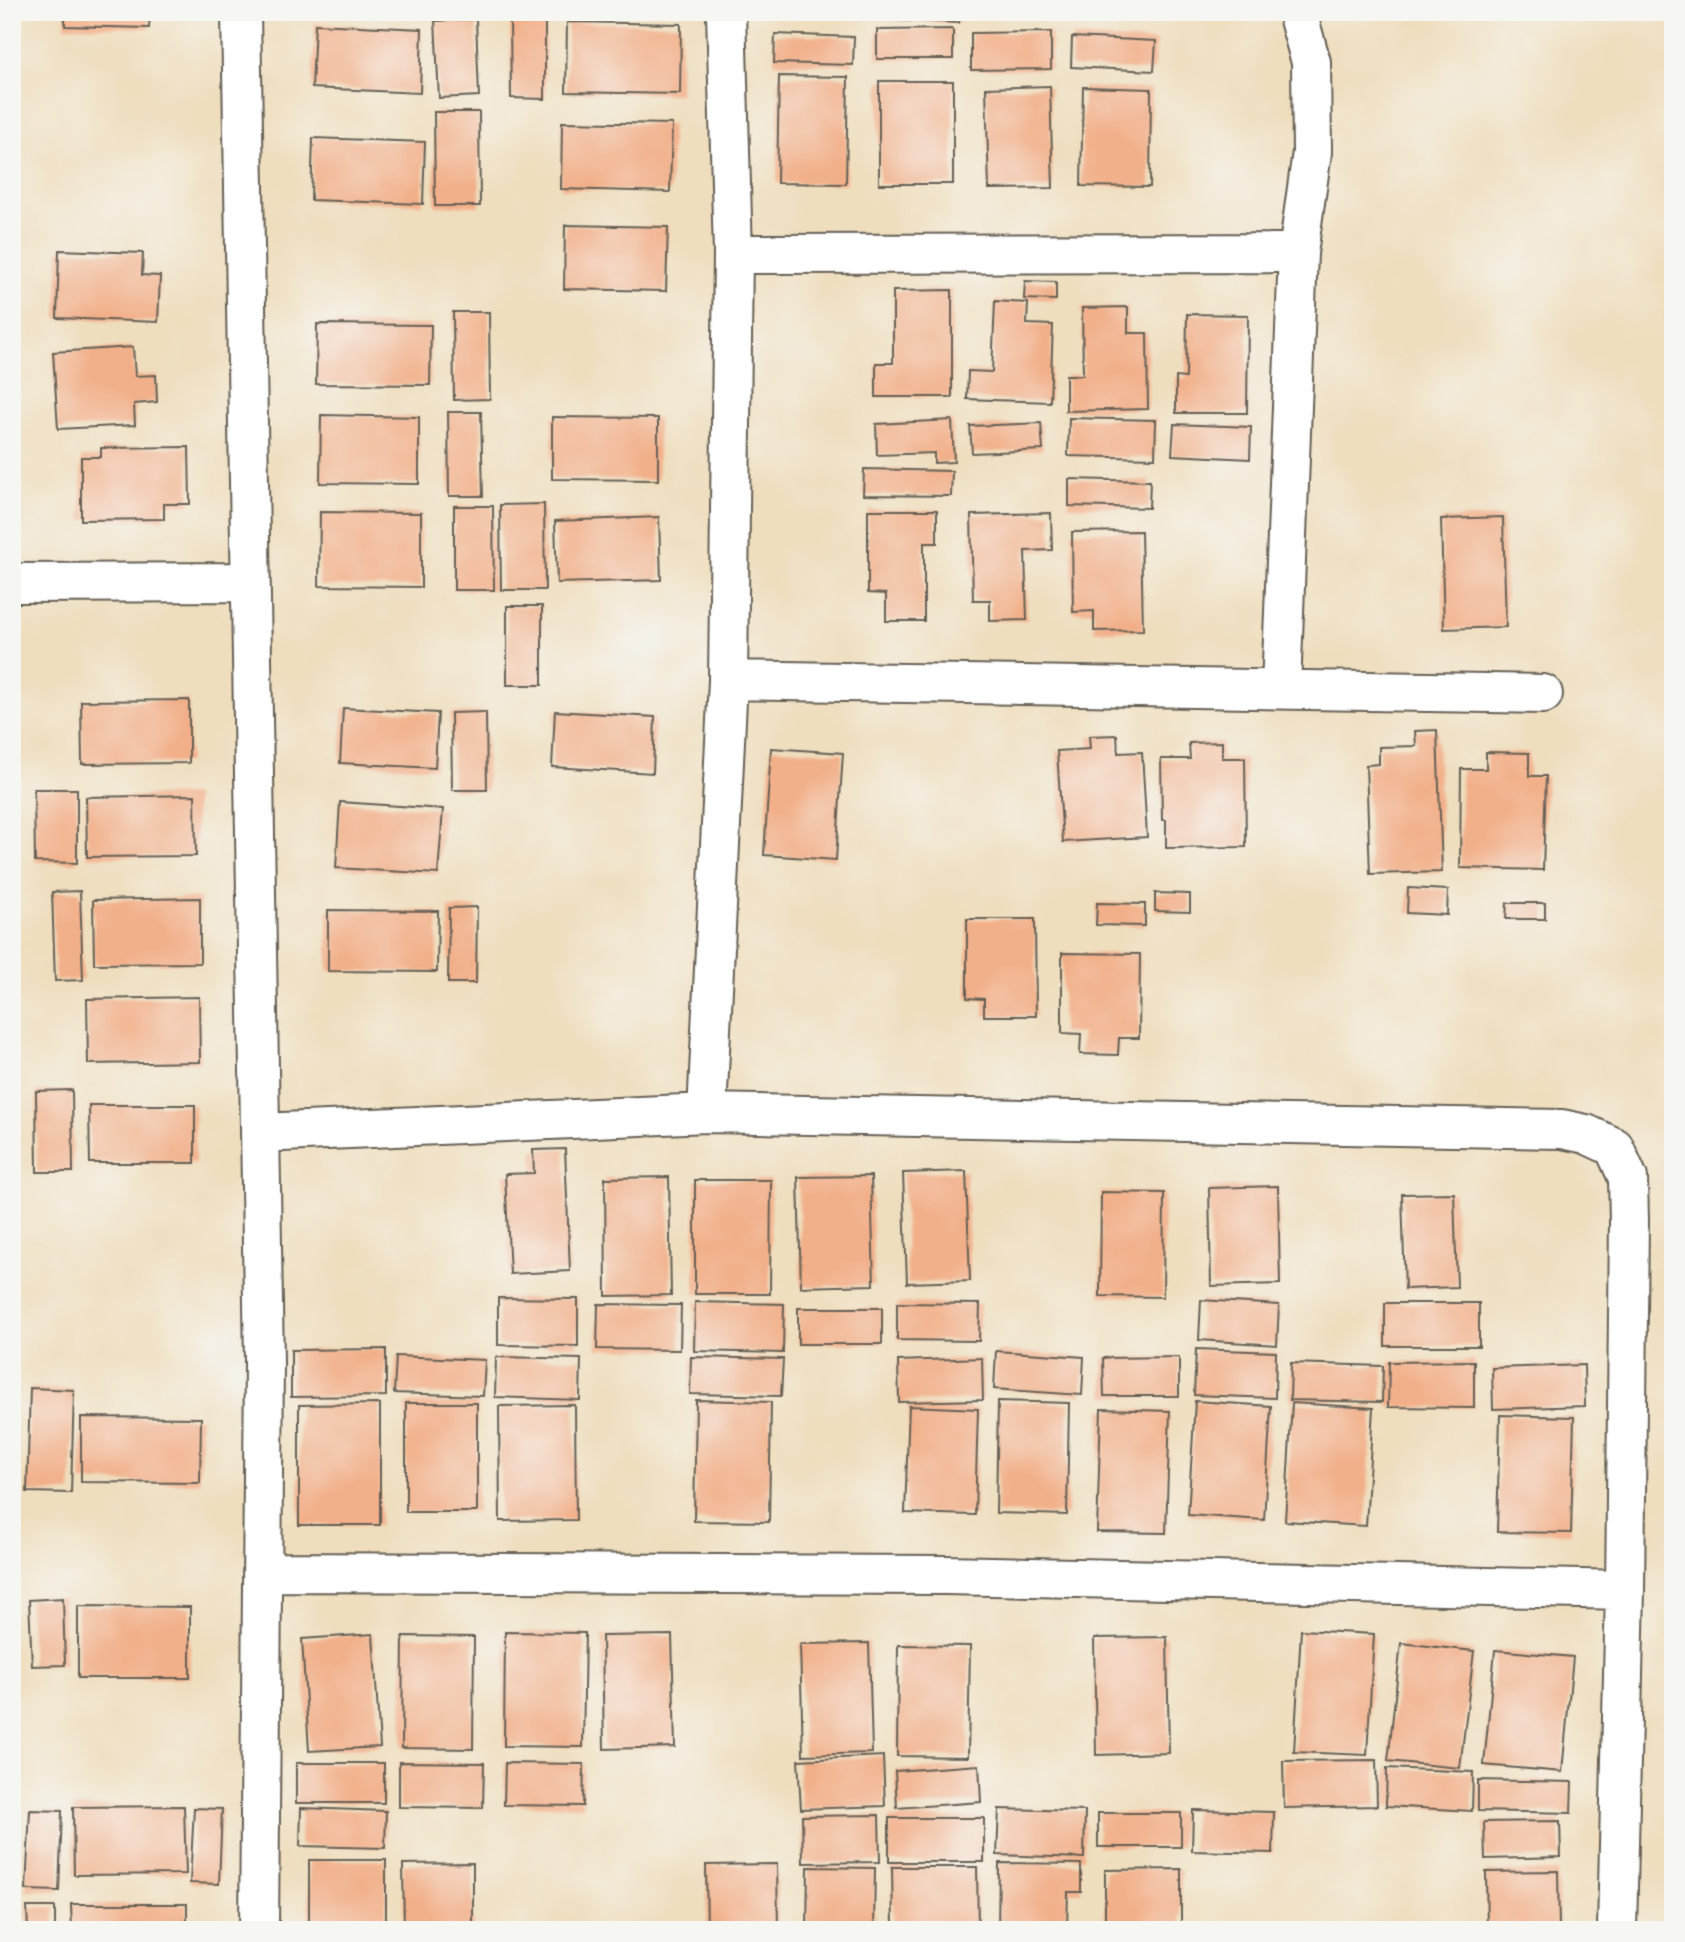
<svg xmlns="http://www.w3.org/2000/svg" width="1685" height="1942" viewBox="0 0 1685 1942" font-family="'Old Standard TT',serif">
	<rect width="100%" height="100%" fill="#f6f6f2"/>
	<filter id="ink" filterUnits="userSpaceOnUse"><feTurbulence type="fractalNoise" baseFrequency=".0143" numOctaves="2"/><feDisplacementMap in="SourceGraphic" scale="14" xChannelSelector="R" yChannelSelector="G"/><feConvolveMatrix kernelMatrix="1 2 1 2 8 2 1 2 1" color-interpolation-filters="sRGB"/></filter>
	<filter id="wash" filterUnits="userSpaceOnUse"><feTurbulence type="fractalNoise" baseFrequency=".00686" numOctaves="4" result="noise"/><feDisplacementMap in="SourceGraphic" scale="28" xChannelSelector="R" yChannelSelector="G"/><feGaussianBlur stdDeviation="1.57" result="paint"/><feColorMatrix in="noise" values="0 0 0 0 0 0 0 0 0 0 0 0 0 0 0 0 0 1.4 0 .05"/><feComposite in="paint" operator="in"/></filter>
	<g filter="url(#wash)">
		<rect width="100%" height="100%" fill="#efdebe"/>
		<g id="blocks">
			<path fill="#f2b08a" d="M65,12H150L149,28L65,26Z
				M874,12H959V23L874,19Z
				M1071,12H1102V17H1071Z
				M1112,12H1217V18L1112,16Z
				M476,19L479,96L439,98L435,21Z
				M510,20H545V99L511,98Z
				M567,22L681,24L680,94L566,92Z
				M315,24L422,29L420,93L312,88Z
				M953,29V59H877V30Z
				M1051,32V69L971,70V33Z
				M775,34L854,37L853,65L774,63Z
				M1072,37L1156,41L1154,71L1071,67Z
				M779,76L848,77L846,184L777,183Z
				M879,81H953V184H879Z
				M1050,86L1053,188L989,189L986,88Z
				M1083,87L1151,89L1150,187L1081,186Z
				M434,112H479L480,206H435Z
				M562,122L672,124L670,192L561,189Z
				M313,138L425,142L423,204L311,200Z
				M565,225L668,227L666,291L564,289Z
				M59,250L143,253L142,275L160,276L158,322L57,318Z
				M1025,281L1056,282V300L1024,299Z
				M952,290V397H876V363H893V291Z
				M995,301L1028,303L1027,324L1053,325L1050,402L967,399L968,371L992,372Z
				M1128,307V333H1147L1148,409L1066,411V375H1083L1082,308Z
				M453,312H489L490,399L454,400Z
				M1187,314L1248,315L1247,413H1176V377L1186,378Z
				M317,324L431,325L430,385L316,384Z
				M133,347L135,376L156,375L157,402L134,404L135,425L58,429L53,352Z
				M448,412H481L483,496H449Z
				M321,415L419,417V484L320,483Z
				M552,417L658,418V480L552,479Z
				M1069,418L1156,420L1155,458L1068,456Z
				M952,420L954,462L934,463V453L877,455L876,424Z
				M1041,423L1043,450L972,453L970,426Z
				M1174,424L1251,427L1250,459L1172,455Z
				M189,447L190,504H164V519L81,520V457H101V448Z
				M864,469L952,471L951,496L863,495Z
				M1069,479L1150,481L1149,508L1069,506Z
				M544,504L545,590H501L500,505Z
				M454,506H493L494,590H454Z
				M868,510H937V543H924V621H886V594L868,593Z
				M320,512L421,513V587L319,586Z
				M1051,513L1052,550L1025,551L1027,620L990,621V600H973L971,515Z
				M659,517L661,580L557,583L555,521Z
				M1503,517L1506,627L1444,629L1441,519Z
				M1141,531L1143,630L1094,631V611L1073,612L1072,532Z
				M507,606H542V685H507Z
				M189,700V763L82,764L81,701Z
				M343,708L438,713L435,768L340,763Z
				M555,711L655,717L653,773L552,767Z
				M486,712L487,790H452L451,713Z
				M1437,730L1442,872L1370,874L1366,765L1379,764V747L1416,746L1415,731Z
				M1117,735L1118,753L1142,752L1147,837L1063,842L1057,751L1090,749L1089,736Z
				M1222,742V758H1245L1246,847L1166,848V820H1162L1161,759H1190L1189,743Z
				M771,748L843,753L836,860L764,855Z
				M1486,752L1529,753V776H1546L1543,870L1460,868L1461,769H1486Z
				M34,789H77V863L35,862Z
				M195,795L196,856L87,857L86,797Z
				M340,802L443,809L438,874L336,868Z
				M1408,888L1448,890L1447,915L1407,913Z
				M80,891L83,980L55,981L52,892Z
				M1155,893L1190,894V912L1155,911Z
				M200,898V963L94,964L93,900Z
				M1097,903L1145,904V926L1096,925Z
				M1507,903H1545V919H1506Z
				M477,907L476,983H448L449,908Z
				M328,910L438,911L437,972L328,971Z
				M967,919H1035L1036,1016H984V999L967,998Z
				M1062,953L1140,954L1139,1038H1119L1118,1055L1080,1054L1081,1034L1062,1033Z
				M199,997L200,1062L88,1064L87,999Z
				M72,1090L73,1172H37L36,1091Z
				M89,1105H195V1163H90Z
				M565,1149L570,1271L510,1274L505,1174L534,1173L533,1150Z
				M966,1171L970,1281L907,1283L903,1173Z
				M871,1176L874,1285L801,1287L798,1177Z
				M669,1177L671,1295L606,1296L605,1178Z
				M695,1180H771L770,1294H695Z
				M1278,1186L1280,1284L1211,1286L1209,1188Z
				M1101,1192L1164,1193L1163,1297L1100,1296Z
				M1454,1193L1457,1287L1405,1289L1402,1194Z
				M498,1298L578,1299V1346L498,1345Z
				M1201,1300L1279,1305L1277,1345L1199,1340Z
				M695,1302L784,1304L783,1353L694,1351Z
				M897,1303L980,1304L979,1341L897,1340Z
				M1385,1303H1479V1346H1385Z
				M598,1304L681,1305L680,1350L597,1349Z
				M798,1308H882V1344H798Z
				M386,1349V1396L291,1397V1350Z
				M1196,1349L1276,1352L1275,1398L1194,1395Z
				M996,1351L1084,1357L1082,1395L994,1389Z
				M396,1356L485,1360L483,1396L394,1393Z
				M496,1357L581,1359L580,1400L495,1397Z
				M691,1357L783,1359L781,1396L690,1394Z
				M1179,1357V1396H1104L1103,1358Z
				M982,1358L983,1400L899,1402L898,1361Z
				M1474,1361V1408L1388,1407L1389,1362Z
				M1291,1363L1383,1366L1382,1402L1290,1400Z
				M1584,1365L1585,1406L1493,1409L1492,1368Z
				M30,1388L74,1390L71,1493L27,1492Z
				M696,1400L771,1402L769,1522L694,1521Z
				M998,1401L1069,1403L1067,1515L996,1513Z
				M1195,1401L1271,1406L1264,1520L1188,1515Z
				M406,1403H477V1512H406Z
				M1292,1403L1373,1408L1366,1526L1285,1521Z
				M380,1404V1525H299V1405Z
				M575,1405L576,1520L500,1521L499,1406Z
				M909,1406L978,1409L975,1515L905,1513Z
				M1101,1409L1170,1411L1166,1533L1097,1532Z
				M1500,1415L1574,1417L1571,1533L1497,1532Z
				M81,1417L201,1418L200,1483L81,1482Z
				M63,1598L65,1665L32,1666L29,1600Z
				M78,1606L190,1607V1678H78Z
				M1301,1630L1374,1634L1367,1755L1294,1752Z
				M505,1632L585,1633L583,1747L504,1746Z
				M373,1634L380,1747L309,1751L302,1639Z
				M672,1635L675,1747L604,1749L602,1636Z
				M403,1636L474,1637L473,1749L402,1748Z
				M1167,1637L1169,1753L1096,1755L1094,1638Z
				M869,1643L872,1753L803,1755L800,1644Z
				M1401,1643L1474,1651L1460,1768L1388,1761Z
				M898,1645L970,1646L968,1757L897,1756Z
				M1495,1650L1573,1657L1562,1772L1484,1765Z
				M883,1756L885,1806L801,1809L798,1760Z
				M1376,1760L1377,1806L1284,1808L1283,1761Z
				M399,1762L484,1763L483,1808L399,1807Z
				M296,1763H384V1803H296Z
				M505,1763L584,1764L583,1806L504,1805Z
				M979,1765L981,1802L897,1808L895,1771Z
				M1387,1768L1473,1772L1472,1811L1386,1806Z
				M1478,1780L1572,1782L1571,1813L1478,1811Z
				M184,1806L186,1874L74,1875L73,1807Z
				M194,1808L222,1809L219,1884L190,1883Z
				M301,1808L386,1811L385,1848L300,1846Z
				M999,1809L1085,1811L1084,1858L997,1855Z
				M30,1810L62,1811L59,1891L26,1890Z
				M1193,1810L1274,1812L1273,1853L1192,1851Z
				M1098,1813H1181V1847H1098Z
				M879,1815L880,1862L803,1863L802,1816Z
				M889,1818H984V1862H889Z
				M1560,1821L1561,1857L1485,1859L1484,1822Z
				M309,1860H386V1930H309Z
				M473,1863V1930H404L403,1864Z
				M999,1863L1081,1864V1892H1068L1067,1930H998Z
				M777,1864L778,1930H707L706,1865Z
				M808,1867L875,1868L874,1930H807Z
				M892,1867H977L978,1930H893Z
				M1181,1869V1930H1105V1870Z
				M1558,1871L1559,1930H1487L1486,1872Z
				M71,1904H187V1930H72Z
				M27,1907H55V1930H28Z"/>
		</g>
	</g>
	<g filter="url(#ink)">
		<use href="#blocks" fill-opacity="0" stroke="#666055" stroke-width="2"/>
		<g fill="none" stroke-linecap="round" stroke-linejoin="round">
			<defs>
				<path id="minor" d="M241,12L264,1362L259,1930
					M733,254L1298,253
					M12,583L250,582
					M728,680L1543,694
					M1281,689L1298,253L1312,152L1311,62L1297,12
					M707,1113L728,680L733,254L726,12
					M260,1133L707,1113L1562,1129L1586,1134L1614,1147L1628,1178L1629,1221L1625,1590L1617,1930
					M263,1572L945,1575L1625,1590"/>
			</defs>
			<use href="#minor" stroke="#666055" stroke-width="42"/>
			<use href="#minor" stroke="#fff" stroke-width="38"/>
		</g>
	</g>
	<rect width="1685" height="1942" fill="none" stroke="#f6f6f2" stroke-width="42"/>
</svg>
